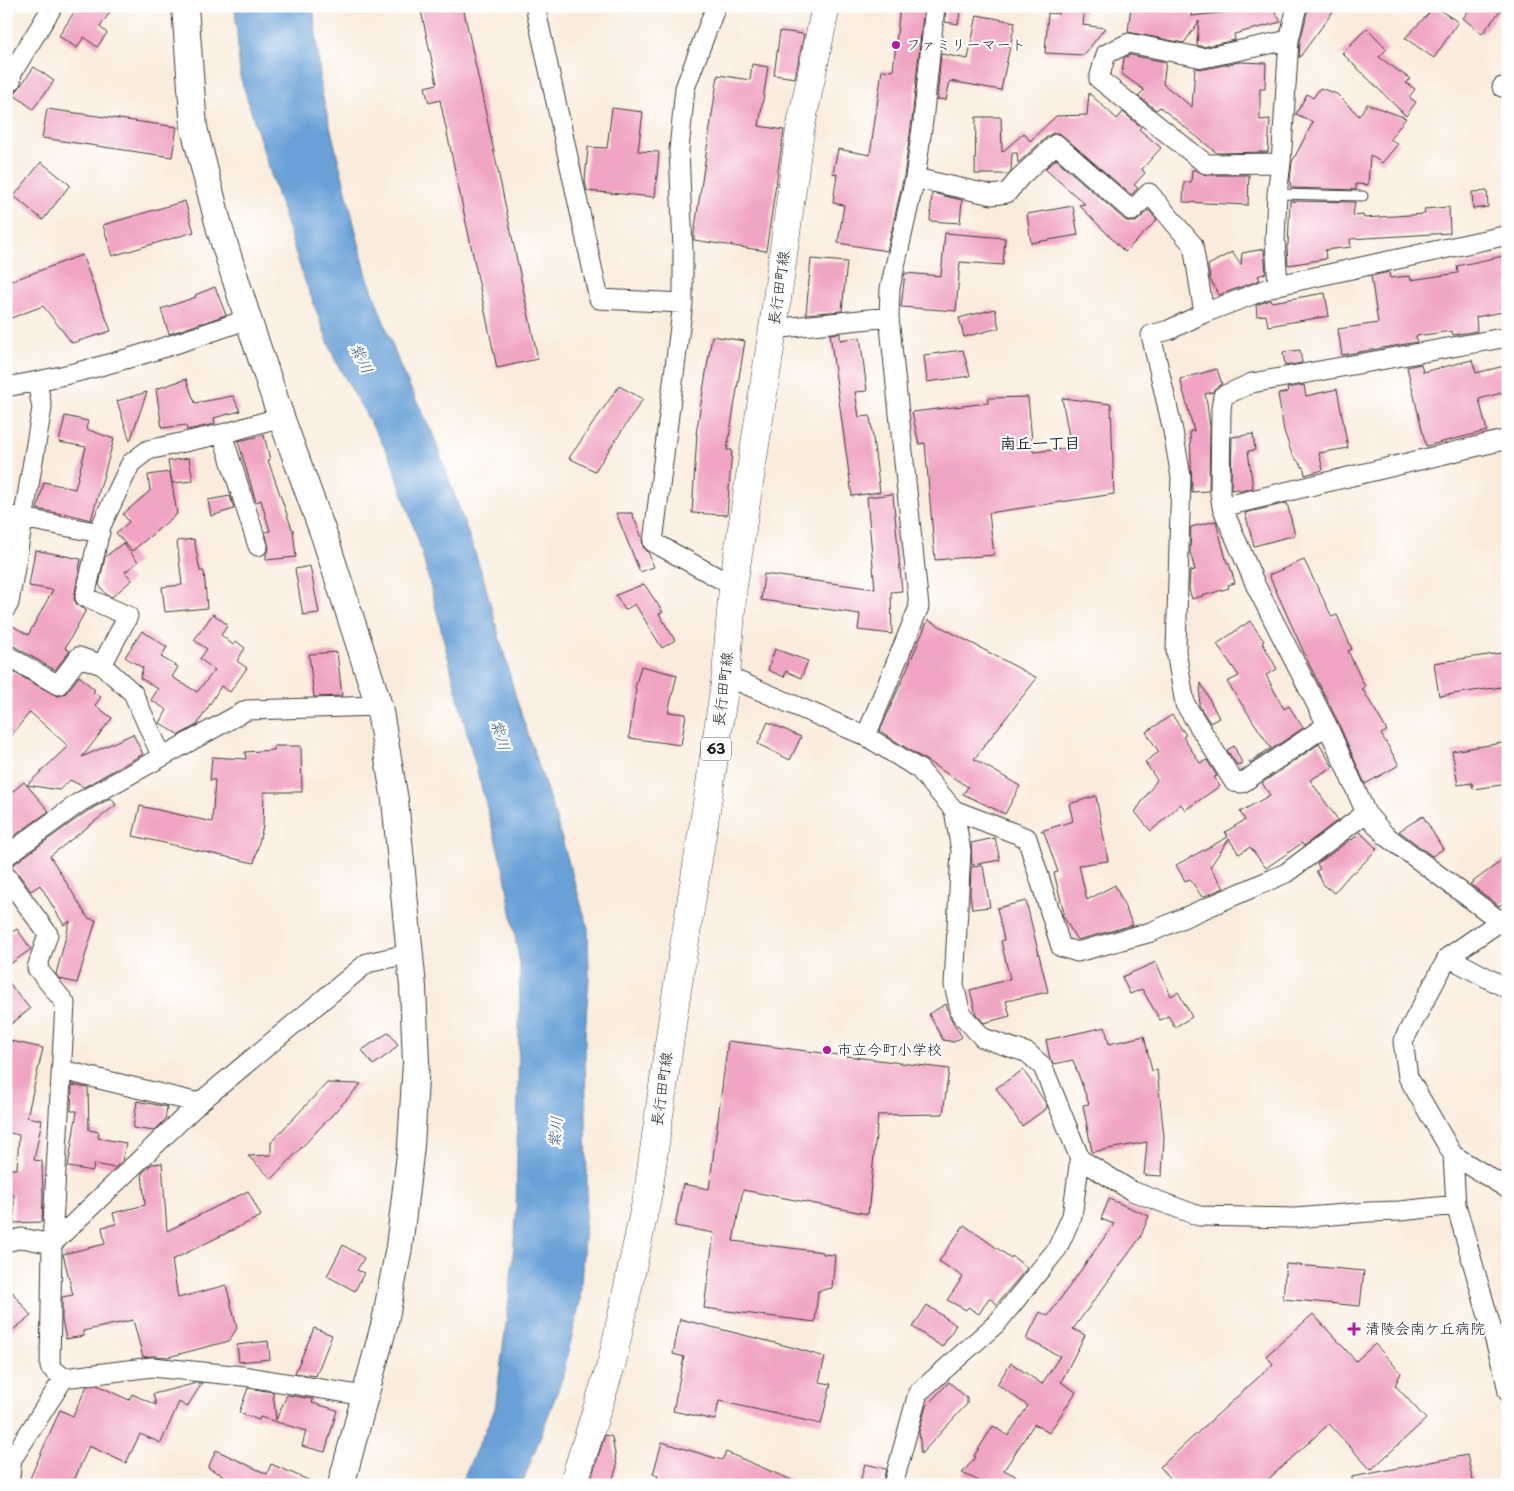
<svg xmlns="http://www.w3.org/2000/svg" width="1514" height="1491" viewBox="0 0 1514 1491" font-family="'Playpen Sans','Klee One',sans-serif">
	<rect width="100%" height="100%" fill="#fff"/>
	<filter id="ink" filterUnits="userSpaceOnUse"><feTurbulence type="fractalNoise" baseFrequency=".02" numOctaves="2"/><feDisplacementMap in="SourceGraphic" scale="10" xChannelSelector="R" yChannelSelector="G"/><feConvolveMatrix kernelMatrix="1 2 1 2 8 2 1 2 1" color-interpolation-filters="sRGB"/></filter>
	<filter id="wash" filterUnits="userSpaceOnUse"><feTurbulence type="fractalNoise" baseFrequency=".0096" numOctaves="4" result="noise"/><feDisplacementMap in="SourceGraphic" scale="20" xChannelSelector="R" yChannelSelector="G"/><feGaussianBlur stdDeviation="1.12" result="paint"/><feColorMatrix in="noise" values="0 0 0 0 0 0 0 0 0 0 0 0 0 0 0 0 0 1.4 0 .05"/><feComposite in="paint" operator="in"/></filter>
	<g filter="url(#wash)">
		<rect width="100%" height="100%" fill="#f9ecdc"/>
		<path fill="#68a0d7" stroke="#425e7a" d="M235,6H313L322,94L367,276L402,371L432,432L482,573L516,698L554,812L588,928L589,978L585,1035L587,1190L580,1302L562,1379L522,1485H460L495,1409L509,1300L516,1220L520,966L505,875L470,745L421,549L391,459L335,360L302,273L240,76Z"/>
		<g id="blocks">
			<path fill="#f1a5c4" d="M78,6H114L100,27L107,33L97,47L84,37L77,48L59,36Z
				M420,6H463L538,359L497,368L440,100L429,103L425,87L437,84Z
				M900,6H924L912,120L904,176L887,251L838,243L844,205L833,203L837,174L833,173L838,149L870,155L882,70L893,71Z
				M946,6H961L958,24L945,22Z
				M1060,6H1085L1083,25L1105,28L1084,55L1045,53L1048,13L1059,14Z
				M1131,6H1150V11L1193,9L1191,16L1237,11L1236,6H1272L1281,22L1234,34L1235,40L1203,47L1197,45L1199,21L1184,43L1128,32Z
				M1312,6H1337L1299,58L1300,42L1307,13Z
				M1472,6H1504L1482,34L1463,18Z
				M1435,7L1458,22L1434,58L1405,38Z
				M977,15L1015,22L1001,90L950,81L946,100L937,99L941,54L968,59Z
				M1367,28L1387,49L1379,57L1410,79L1406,83L1415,89L1409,97L1416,102L1406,116L1342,53Z
				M780,31L804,34L795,78L774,75Z
				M1130,55L1166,62L1163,84L1192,107L1195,68L1205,69L1239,62L1266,63L1265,89H1260V120L1270,119L1268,152L1217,153L1160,107L1156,110L1138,96L1144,90L1122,74L1124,58Z
				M752,64L768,67L759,126L784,130L766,251L694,240V234L718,75L750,80Z
				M34,67L54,81L33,109L14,95Z
				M1320,88L1337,94L1359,116L1367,104L1406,118L1390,139L1398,144L1382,163L1370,155L1368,185L1356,184V190L1291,188L1290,181L1292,162L1313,122L1296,114L1307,94L1313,98Z
				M1089,93L1117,119L1123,112L1141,127L1139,129L1161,148L1142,169L1145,173L1134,185L1138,188L1131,195L1063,136L1058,133H1053L1048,136L1018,163L1017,153H1012L1011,171L1008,174H975L976,117H1001L1002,152L1024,133L1030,141L1056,116L1087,115Z
				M612,108L643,112L638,151L659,152L655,197L587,191L585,181L588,147L607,148Z
				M47,109L177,127L172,157L42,138Z
				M1056,159L1125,220L1130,222H1136L1149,210L1157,220L1125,252L1079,205L1085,204L1045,169Z
				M41,162L70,185L43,220L14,196Z
				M1192,170H1196L1206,175H1249L1248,205L1183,202L1184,182H1191Z
				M1487,191L1488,207L1473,209L1472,192Z
				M932,193L962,200L960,223L930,221Z
				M185,201L194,232L112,256L103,225Z
				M1290,201L1355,202L1353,216L1363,215L1364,218L1425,214L1424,209L1449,207L1450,233L1350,239L1351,247L1325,250L1326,259L1288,265L1287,245H1288Z
				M1073,206L1078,235L1031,243L1027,214Z
				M945,233L1005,238L1003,265L960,262L956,311L901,307L905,273L941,276Z
				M1264,249L1266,273L1258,276L1260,280L1219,295L1210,279L1208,265L1232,252L1241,265L1242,253Z
				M82,255L111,331L72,343L43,306L6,320V283Z
				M1508,255V311L1476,317L1477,331L1453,335L1452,331L1416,336L1417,342L1342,355L1338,329L1378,323L1371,276L1389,272L1390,278L1410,276L1411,280L1458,273L1457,266Z
				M811,259L847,262L842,311L806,314Z
				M215,287L226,315L169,334L161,309L196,297L195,295Z
				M1325,293L1329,316L1268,326L1266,315L1257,316L1256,305L1270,300L1272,302Z
				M995,309L999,328L964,337L959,318Z
				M840,333V340L860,337L867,391L855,392L859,417L870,416L880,492L852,496L830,334Z
				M712,336L745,341L727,450H732L727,515L692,513L697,434H696Z
				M963,350L970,376L927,382L924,355Z
				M1300,350L1302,363L1285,366L1283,352Z
				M1472,360L1476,373L1508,365V391L1479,399L1487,431L1426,446L1407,367L1421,364L1423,372Z
				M1217,369L1222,384L1214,389L1213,392L1205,394L1207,403L1210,427L1209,491L1192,492L1190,431H1194L1180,379Z
				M186,379L195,403L233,396L240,411L214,418L215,424L187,430L186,425L162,428L156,389Z
				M1304,385L1306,396L1337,389L1348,448L1319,453L1323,470L1305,475L1304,469L1292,454L1284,431L1278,394L1288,392L1287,388Z
				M619,386L643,399L595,471L569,458Z
				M147,392L130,441L117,401Z
				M1028,397L1033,452L1071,448L1062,398L1111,404L1114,494L989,513L994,555L935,560L925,443L919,444L912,412L988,403V398Z
				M65,416L88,421L86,429L114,439L91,520L63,513L62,514L37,509L44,482L75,489L86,447L59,442Z
				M1253,434L1255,450L1248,451L1253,488L1240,491L1239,489L1231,490L1232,437Z
				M264,435L270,460H268L292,529H293L296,557L266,560V554L269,548L265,532L270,531L261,500L256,502L238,441Z
				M189,458L193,481L172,483L168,461Z
				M170,472L177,514L132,551L116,533L129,522L123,514L150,491L148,475Z
				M893,494L902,591L891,592L892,634L858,630L860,614L761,600L764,574L875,589L867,497Z
				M230,496L234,509L211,516L208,500Z
				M1287,503L1295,535L1254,546L1245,513Z
				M616,513H632L642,538L643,547L648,552L654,567L640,572Z
				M1216,521L1227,563H1229L1235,583L1228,585L1229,588L1192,599L1189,589L1190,571L1195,570L1190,552L1191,527Z
				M194,539L200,571H204L207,608L165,612L162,587L182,585L177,541Z
				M123,543L138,562L125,572L132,580L112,597L107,595L99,585L105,557Z
				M35,550L81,559L74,599L77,605L86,610L65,648L70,651L55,670L12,645L6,644V622L28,635L53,590L29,586Z
				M1304,560L1332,617L1337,615L1352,649L1348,651L1365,687L1362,688L1387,731L1381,734L1399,765L1365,784L1337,720L1309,664L1269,575Z
				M310,566L319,613L303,615L295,569Z
				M644,584L663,612L659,614L675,640L662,648L635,604L625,610L616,595Z
				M213,614L228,625L221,635L233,645L236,641L245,648L237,661L247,668L230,692L221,686L197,725L179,735L160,723L167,710L151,700L158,689L140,678L143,668L125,657L142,631L167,647L161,657L178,667L172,677L197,692L215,670L200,659L207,649L194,640Z
				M928,620L1037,678L974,759L1020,786L1005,814L963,794L968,787L880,731Z
				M1250,621L1264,641L1262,642L1277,669L1266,675L1284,709L1289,706L1303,728L1250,764L1249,762L1271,748L1227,682L1239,676L1217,644Z
				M775,649L808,661L801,678L786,671L784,677L768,670Z
				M337,652L342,696L314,697L309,654Z
				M1508,652V686L1439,696L1434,663Z
				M641,666L677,675L668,712L686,714L681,745L629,738L636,689L635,688Z
				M13,672L57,696L62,695L67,692L79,676L95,690L93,692L101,697L95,705L112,718L82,757L133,734L143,754L84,787L70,780L59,790L27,785L68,746L30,712L6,742V683Z
				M1201,683L1219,718L1210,723L1199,705Z
				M1172,715L1186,735L1183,737L1200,763L1207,760L1217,776L1214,777L1220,786L1185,810L1181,804L1151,831L1135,812L1157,780L1145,762L1159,752L1146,732Z
				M768,722L801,737L790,760L758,744Z
				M1508,742V784L1473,789L1472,783L1458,785L1452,751Z
				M1319,744L1333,767L1310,780L1338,820L1304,846L1302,843L1266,868L1250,847L1239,854L1229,839L1210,867L1224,888L1202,897L1190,879L1185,881L1176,865L1228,837L1225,832L1245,820L1240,812L1270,795L1262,783Z
				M274,746H301L302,792H264L263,826L254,863L133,836L140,806L212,822L215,780H210L212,757L246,759L245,752L274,750Z
				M1234,746L1242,763L1237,765L1227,750Z
				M24,782L49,811L6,842V797Z
				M1096,796L1108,861L1079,865L1087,900L1115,885L1133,925L1077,940L1063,916L1062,914L1064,913L1054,873L1058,872L1044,832L1041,831L1073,821L1069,804Z
				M111,798L116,805L50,856L88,918L96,920L77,983L60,979L56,974L70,921L64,925L40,885L31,891L15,869L11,866L86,812Z
				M1423,816L1443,849L1432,856L1399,831Z
				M1360,832L1377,849L1354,873L1353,871L1334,893L1324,885L1316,871L1320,869L1317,864L1351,839L1352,840Z
				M995,838L1000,860L972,865L971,843Z
				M1508,856V900L1499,906L1470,884Z
				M983,866L990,907L972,909L970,894L971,867Z
				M1026,901L1048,992L1006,1001L1010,1016L984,1023L976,1014L970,990L1010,979L1001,941L1004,940L997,908Z
				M17,929L31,949L6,967V936Z
				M1156,962L1171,996L1178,992L1192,1017L1175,1027L1168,1016L1160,1020L1142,989L1130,994L1122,977Z
				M6,979L30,1009L6,1028Z
				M946,1004L950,1017L962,1037L954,1042L943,1040L929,1014Z
				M1105,1027L1109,1044L1144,1036L1152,1071L1157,1070L1164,1137L1162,1176L1144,1175L1147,1142L1092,1152L1083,1105L1089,1104L1073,1060L1054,1064L1050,1059L1046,1040Z
				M389,1032L398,1045L390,1053L373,1065L362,1050Z
				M6,1040L43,1048L27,1117L42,1120L34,1160L42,1161L43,1197L42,1222L14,1223V1195H6V1169H17L19,1135L6,1132Z
				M728,1041L949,1069L943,1114L878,1115L868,1214L743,1190L733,1241L823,1252V1254L835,1255L832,1288L818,1291L815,1322L704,1308L714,1233L675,1226L683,1184L709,1189Z
				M1023,1070L1045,1102L1047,1108L1022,1126L996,1088Z
				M327,1083L361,1084L272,1179L248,1156L271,1155V1142Z
				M72,1085L88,1088L89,1130L99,1132L98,1138L126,1143L122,1161L115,1168L94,1164L93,1171L68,1167L77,1111H71Z
				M137,1101L167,1107L165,1120L154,1131L133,1128Z
				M162,1163L167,1231L248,1191L261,1216L172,1260L178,1298L226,1285L237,1328L229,1341L168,1357L153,1356L143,1357L133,1320L83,1331L84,1336L66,1339L62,1320V1297L73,1295L63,1254L105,1244L102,1227L116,1224L113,1213L145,1205L142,1173L152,1164Z
				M1109,1199L1149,1216L1140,1238L1073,1329L1085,1335L1061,1382L1076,1392L1049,1433L1034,1424L1004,1470L1033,1485H988L962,1473L976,1457L974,1456L993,1426L1008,1436L1028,1406L997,1384L1011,1363L1042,1384L1060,1356L1026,1339L1040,1312L1048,1316L1114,1224L1101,1219Z
				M964,1225L1011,1258L1012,1256L1027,1268L997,1304L989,1298L979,1314L968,1307L966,1310L947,1300L963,1277L939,1261Z
				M343,1245L364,1258L357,1270L364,1273L355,1291L327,1276Z
				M1286,1264L1364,1271L1360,1306L1283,1299Z
				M6,1284L31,1316L6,1335Z
				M927,1305L956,1325L942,1347L913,1327Z
				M1313,1314L1356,1361L1375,1344L1401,1373L1395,1385L1426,1419L1371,1470L1329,1424L1262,1485H1177L1160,1467L1273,1364L1266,1356Z
				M680,1319L791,1347L825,1357L819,1382L831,1384L821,1424L719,1401L715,1420L673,1411L684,1357L673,1354Z
				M314,1328L332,1335L316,1376L295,1373Z
				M268,1341L270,1359L239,1362L237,1345Z
				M949,1382L967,1398V1404L921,1454L919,1431L926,1406Z
				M197,1383H202L187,1407L179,1402L161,1443L140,1434L126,1463L89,1446L72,1485H27L60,1410L73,1416L87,1386L97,1385L129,1400L132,1394L156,1405L153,1394Z
				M248,1388L273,1392L276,1420L287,1395L313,1399L312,1403L337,1410L325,1452L302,1446L306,1431L260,1417L259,1420L239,1413Z
				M605,1435L612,1437L617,1466L611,1485H589Z
				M662,1442L722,1460L726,1452L803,1485H655L658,1476L653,1474Z
				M216,1450L267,1474L271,1464L320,1485H243L208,1468Z
				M1467,1455L1474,1485H1352V1477Z
				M865,1464L886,1469L882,1485H859Z"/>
		</g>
	</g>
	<g filter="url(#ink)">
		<use href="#blocks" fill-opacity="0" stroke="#3d3b39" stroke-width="1"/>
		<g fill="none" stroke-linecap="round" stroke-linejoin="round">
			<defs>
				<path id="lane" d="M1277,194L1363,196"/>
				<path id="street" d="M535,6L599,299L683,303
					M716,6L685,88L679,150L683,250V303L653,542L733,586
					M6,78L8,79L53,6
					M1502,87H1508
					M1281,163L1206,164L1099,79L1106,54L1129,43L1203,58L1289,40
					M915,178L992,195L1007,193L1021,176L1056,144L1132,211L1149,193L1193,245L1204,313
					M1278,285L1275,241L1277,194L1281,163L1289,40L1297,6
					M773,329L889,317
					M6,387C89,373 169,347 248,319
					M222,434L258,546
					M1222,507L1508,439
					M6,515L100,533
					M6,608L9,603L42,408L37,382
					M6,655L58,685L79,657L102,665L133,693L162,757
					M102,665L128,616L85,597L101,526L131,463L148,450L226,433L281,417
					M726,676L866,736L919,769L954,810L1027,838L1061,947L1077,952L1151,932L1286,873L1366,813
					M1327,725L1242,783L1234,782L1185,704L1176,651L1181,477L1173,431L1151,335L1169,330L1204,313L1278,285L1508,235
					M866,736L919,607L889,317L890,288L915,178L923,121L935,6
					M6,856L80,802L247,710L379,706
					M6,876L48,934L37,968L65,1003L52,1244L50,1367L64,1378L152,1367L243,1376L365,1396
					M1508,916L1448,957L1403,1041L1408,1077L1453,1155L1456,1205L1504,1372L1508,1392
					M1500,921L1385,835L1366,813L1327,725L1256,586L1222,507L1220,493L1221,409L1223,396L1252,383L1508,337
					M1448,957L1508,989
					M62,1070L199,1103
					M1453,1155L1508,1189
					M1080,1159L1132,1191L1199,1216L1295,1218L1369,1212L1400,1211L1456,1205
					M6,1242L22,1238L52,1244L199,1103L367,963L408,954
					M9,1485L12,1459L64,1378
					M893,1485L918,1393L997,1323L1057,1249L1072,1216L1080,1159L1043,1067L1028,1053L983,1038L961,1014L954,985L961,851L954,810"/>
				<path id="secondary" d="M185,6L194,128L220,230L248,319L281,417L324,535L379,706L395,800L413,987L416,1062L411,1146L399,1247L385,1322L341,1485
					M6,81L8,79"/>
				<path id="primary" d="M573,1485L612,1362L648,1193L674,1009L709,791L726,676L733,586L773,329L800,130L826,6"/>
			</defs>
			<use href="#lane" stroke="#3d3b39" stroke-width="11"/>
			<use href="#street" stroke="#3d3b39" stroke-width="21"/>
			<use href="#secondary" stroke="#3d3b39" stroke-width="28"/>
			<use href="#primary" stroke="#3d3b39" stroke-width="29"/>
			<use href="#lane" stroke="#fff" stroke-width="9"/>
			<use href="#street" stroke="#fff" stroke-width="19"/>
			<use href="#secondary" stroke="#fff" stroke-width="26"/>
			<use href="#primary" stroke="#fff" stroke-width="28"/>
		</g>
	</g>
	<g fill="#b5179e" stroke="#fff" stroke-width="2">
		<circle cx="896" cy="45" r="5"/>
		<circle cx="827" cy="1050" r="5"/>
		<path d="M1351.5 1321.5h5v5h5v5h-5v5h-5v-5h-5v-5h5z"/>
	</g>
	<g text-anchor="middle" stroke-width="4.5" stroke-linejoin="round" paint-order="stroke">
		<rect fill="#fff" stroke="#606060" stroke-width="1" x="701" y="737.5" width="30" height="23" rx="4"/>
		<g font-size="14" font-weight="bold" fill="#1c1c1c">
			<text x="716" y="754">63</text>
		</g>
		<g font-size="15" fill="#1c1c1c" stroke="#fff" text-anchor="start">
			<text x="906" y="50">ファミリーマート</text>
			<text x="837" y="1055">市立今町小学校</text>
			<text x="1365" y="1334">清陵会南ケ丘病院</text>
		</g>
		<g font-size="15" fill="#1c1c1c" stroke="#fff">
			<text transform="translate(779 288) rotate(-82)" y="5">長行田町線</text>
			<text transform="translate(723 689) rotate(-83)" y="5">長行田町線</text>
			<text transform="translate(662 1089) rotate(-82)" y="5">長行田町線</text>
		</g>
		<g font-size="16" font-style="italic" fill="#425e7a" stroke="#fff">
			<text transform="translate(362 358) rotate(64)" y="6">紫川</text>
			<text transform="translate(501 735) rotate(75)" y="6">紫川</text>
			<text transform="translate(555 1132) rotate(-85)" y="6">紫川</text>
		</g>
		<g font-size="16" font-weight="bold" fill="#1c1c1c" stroke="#fff">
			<text x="1040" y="449">南丘一丁目</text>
		</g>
	</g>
	<rect width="1514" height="1491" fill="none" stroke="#fff" stroke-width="25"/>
</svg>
